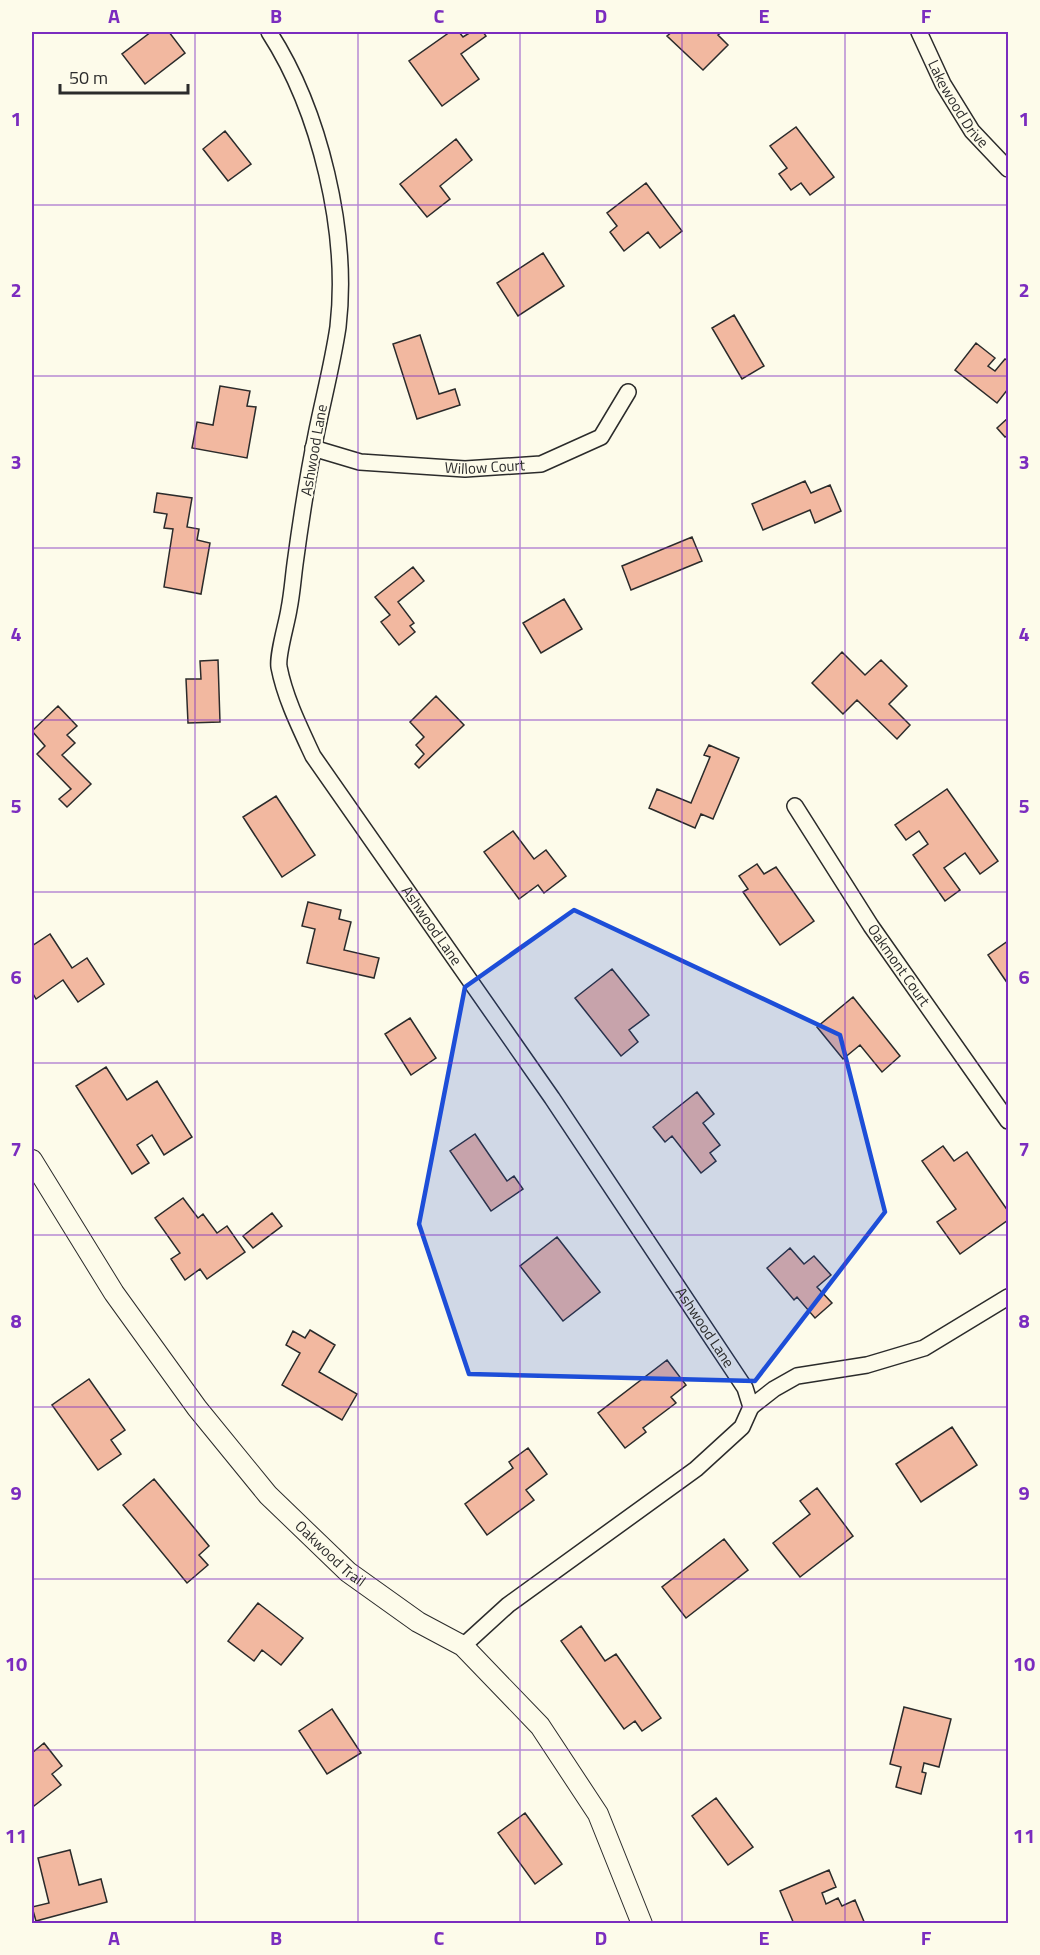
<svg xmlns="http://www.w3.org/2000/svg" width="1040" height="1955" viewBox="0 0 1040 1955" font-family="'Titillium Web',sans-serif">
	<rect width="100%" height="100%" fill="#fdfbea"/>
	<path fill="#f2b8a0" stroke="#2b2b2b" stroke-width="1.5" d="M151,32H169L185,53L145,84L122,54Z
		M450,32H459L463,37L471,32H483L486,36L461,54L479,79L442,106L409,61Z
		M672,32H722L718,35L728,45L703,70L667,36Z
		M796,127L834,177L810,195L801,183L791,190L779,174L787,168L770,146Z
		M225,131L251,164L228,181L203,149Z
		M456,139L472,160L440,186L450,199L427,217L400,184Z
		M646,183L682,231L660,248L648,232L624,251L610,232L617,226L607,213Z
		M543,253L564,286L518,316L497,283Z
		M734,315L764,366L742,379L712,328Z
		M420,335L439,394L455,389L460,405L417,419L393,344Z
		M976,343L995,358L988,366L995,371L1005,359L1008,361V389L997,403L955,370Z
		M220,386L250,391L247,406L256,407L247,458L192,448L197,422L213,425Z
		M1008,418V435L1005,437L997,428Z
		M805,481L811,493L830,485L841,511L815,523L810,510L763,530L752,504Z
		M157,493L192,498L187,527L199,529L197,540L210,543L201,594L164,587L173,529L164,528L167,514L154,512Z
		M692,537L702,561L631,590L622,566Z
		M413,567L424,581L398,602L414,623L410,626L415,632L399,645L381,622L390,615L375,597Z
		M564,599L582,629L541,653L523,623Z
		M842,652L865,675L881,660L907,686L889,704L910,725L897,739L857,700L843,714L812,683Z
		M218,660L220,722L188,723L186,679H201L200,661Z
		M436,696L464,725L419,768L415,764L424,754L416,745L424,737L410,722Z
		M58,706L77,726L67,735L75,743L62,755L91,784L67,807L59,799L71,789L37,754L45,746L32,731Z
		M709,745L739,758L713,819L701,814L695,828L649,808L657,789L691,803L710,757L704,755Z
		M947,789L998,861L980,874L965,853L944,868L960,890L945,901L913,855L928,844L919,831L906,840L895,825Z
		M276,796L315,855L282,877L243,817Z
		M513,831L534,859L546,850L566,876L544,893L538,885L519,899L484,852Z
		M757,864L764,874L776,867L814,921L780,945L743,892L748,889L739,876Z
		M308,902L341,910L339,919L351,922L344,950L379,958L374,978L307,963L315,929L302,926Z
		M50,934L72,968L87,958L104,984L78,1002L63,980L36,999L32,992V946Z
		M1008,941V984L988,955Z
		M612,969L649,1015L629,1030L638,1042L621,1056L575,998Z
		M853,997L900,1056L882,1072L860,1045L843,1059L817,1027Z
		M410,1018L436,1058L411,1075L385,1034Z
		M106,1067L127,1100L157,1081L192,1137L164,1155L152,1135L137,1145L149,1163L132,1174L76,1086Z
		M697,1092L714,1114L703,1123L720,1145L710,1153L716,1161L701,1173L672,1136L665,1142L653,1127Z
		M475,1134L507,1181L514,1176L523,1189L491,1211L450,1151Z
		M943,1146L954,1161L967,1152L1008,1211V1220L960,1254L937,1222L956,1209L922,1161Z
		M183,1198L198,1218L203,1214L217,1233L227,1226L245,1252L207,1279L200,1269L185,1280L171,1259L180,1253L155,1218Z
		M272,1213L282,1226L253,1248L243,1236Z
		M557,1237L600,1292L563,1321L520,1266Z
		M790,1248L804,1264L814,1256L831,1275L817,1287L832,1303L815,1318L797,1297L794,1300L767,1268Z
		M310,1330L335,1345L319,1372L357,1394L342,1420L282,1385L300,1353L286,1345L293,1331L305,1338Z
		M667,1360L686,1385L671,1397L676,1403L643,1428L646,1432L625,1448L598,1413Z
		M89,1379L125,1430L111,1440L121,1454L98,1470L52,1405Z
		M952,1427L977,1465L921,1502L896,1464Z
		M528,1448L547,1474L526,1490L534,1500L487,1535L465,1504L513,1468L509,1462Z
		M154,1479L209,1546L199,1555L208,1565L187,1583L123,1505Z
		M817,1488L853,1536L800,1577L773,1543L810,1514L800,1501Z
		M724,1539L748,1570L686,1618L662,1587Z
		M258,1603L303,1638L281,1665L262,1650L254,1661L228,1641Z
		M581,1626L605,1661L616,1654L661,1718L642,1731L635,1721L624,1729L561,1641Z
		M904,1707L951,1719L939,1767L924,1763L922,1772L926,1773L921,1794L896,1787L901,1767L890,1764Z
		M332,1709L361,1753L327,1774L299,1731Z
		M44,1743L62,1766L52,1774L61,1785L34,1806L32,1803V1753Z
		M716,1798L753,1847L728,1865L692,1816Z
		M525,1813L562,1864L535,1884L498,1833Z
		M70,1850L79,1885L101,1879L107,1902L36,1921L32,1907L49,1903L38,1858Z
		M829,1870L836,1887L822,1893L826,1904L838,1898L842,1906L855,1900L865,1924H794L780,1891Z"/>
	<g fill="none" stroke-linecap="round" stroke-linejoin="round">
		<defs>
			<g id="minor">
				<path id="s1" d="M269,32C320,111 349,232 338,327C333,361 324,396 317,430C308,474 301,519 295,564C293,579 292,594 289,609C287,623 277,655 279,667C285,698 300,728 313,756L552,1098L745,1388L751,1407L742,1427L696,1469L508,1605L463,1646"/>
				<path id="s2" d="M919,32L943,84L972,131L1008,169"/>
				<path id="s3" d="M313,448L360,462L465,469L541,464L601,437L628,392"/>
				<path id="s4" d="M795,806L871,926L1008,1121"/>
				<path d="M751,1407L774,1389L797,1376L867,1365L924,1348L1008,1297"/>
			</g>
			<g id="tertiary">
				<path id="s5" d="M32,1160L114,1293L197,1408L268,1495L348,1572L418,1622L463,1646L540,1726L598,1814L642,1924"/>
			</g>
		</defs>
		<use href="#minor" stroke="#2b2b2b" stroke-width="18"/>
		<use href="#tertiary" stroke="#2b2b2b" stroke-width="22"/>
		<use href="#minor" stroke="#fdfbea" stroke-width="15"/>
		<use href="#tertiary" stroke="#fdfbea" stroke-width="20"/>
	</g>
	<path fill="#1d4ed8" fill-opacity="0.2" stroke="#1d4ed8" stroke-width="4.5" stroke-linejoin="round" d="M574,910L840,1035L885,1212L755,1381L469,1374L419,1224L465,987Z"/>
	<path fill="none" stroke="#7b2cbf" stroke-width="1.5" stroke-opacity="0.55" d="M195,32V1924M358,32V1924M520,32V1924M682,32V1924M845,32V1924M32,205H1008M32,376H1008M32,548H1008M32,720H1008M32,892H1008M32,1063H1008M32,1235H1008M32,1407H1008M32,1579H1008M32,1750H1008"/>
	<g text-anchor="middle" stroke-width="4.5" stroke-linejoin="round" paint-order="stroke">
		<g font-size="15" fill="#2b2b2b" stroke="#fdfbea">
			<text dy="5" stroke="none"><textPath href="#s2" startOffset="82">Lakewood Drive</textPath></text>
			<text transform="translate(314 450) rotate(-80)" y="5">Ashwood Lane</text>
			<text dy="5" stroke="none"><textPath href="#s3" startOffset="174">Willow Court</textPath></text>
			<text dy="5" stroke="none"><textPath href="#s1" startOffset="956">Ashwood Lane</textPath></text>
			<text dy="5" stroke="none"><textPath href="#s4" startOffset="190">Oakmont Court</textPath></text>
			<text dy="5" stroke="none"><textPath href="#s1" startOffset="1442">Ashwood Lane</textPath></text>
			<text dy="5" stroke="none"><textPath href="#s5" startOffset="496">Oakwood Trail</textPath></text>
		</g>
	</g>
	<rect width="1040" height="1955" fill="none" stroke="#fdfbea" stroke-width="66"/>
	<path d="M60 84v9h128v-9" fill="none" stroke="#2b2b2b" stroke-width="3"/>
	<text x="69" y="84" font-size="18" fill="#2b2b2b" stroke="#fdfbea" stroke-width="4.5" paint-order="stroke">50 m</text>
	<rect x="33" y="33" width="974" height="1889" fill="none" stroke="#7b2cbf" stroke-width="2"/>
	<g font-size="20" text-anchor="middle" font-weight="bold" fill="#7b2cbf">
		<text x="114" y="23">A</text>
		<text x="276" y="23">B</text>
		<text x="439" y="23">C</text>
		<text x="601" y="23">D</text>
		<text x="764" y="23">E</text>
		<text x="926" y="23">F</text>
		<text x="16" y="126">1</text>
		<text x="1024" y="126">1</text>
		<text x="16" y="297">2</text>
		<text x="1024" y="297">2</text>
		<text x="16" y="469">3</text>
		<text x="1024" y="469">3</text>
		<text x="16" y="641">4</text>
		<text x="1024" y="641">4</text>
		<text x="16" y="813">5</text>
		<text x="1024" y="813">5</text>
		<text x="16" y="984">6</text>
		<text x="1024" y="984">6</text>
		<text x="16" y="1156">7</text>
		<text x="1024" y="1156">7</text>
		<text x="16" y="1328">8</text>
		<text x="1024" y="1328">8</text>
		<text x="16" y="1500">9</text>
		<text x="1024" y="1500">9</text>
		<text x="16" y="1671">10</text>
		<text x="1024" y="1671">10</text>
		<text x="16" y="1843">11</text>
		<text x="1024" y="1843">11</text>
		<text x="114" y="1945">A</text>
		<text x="276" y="1945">B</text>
		<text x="439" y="1945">C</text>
		<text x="601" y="1945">D</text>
		<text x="764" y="1945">E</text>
		<text x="926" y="1945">F</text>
	</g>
</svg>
